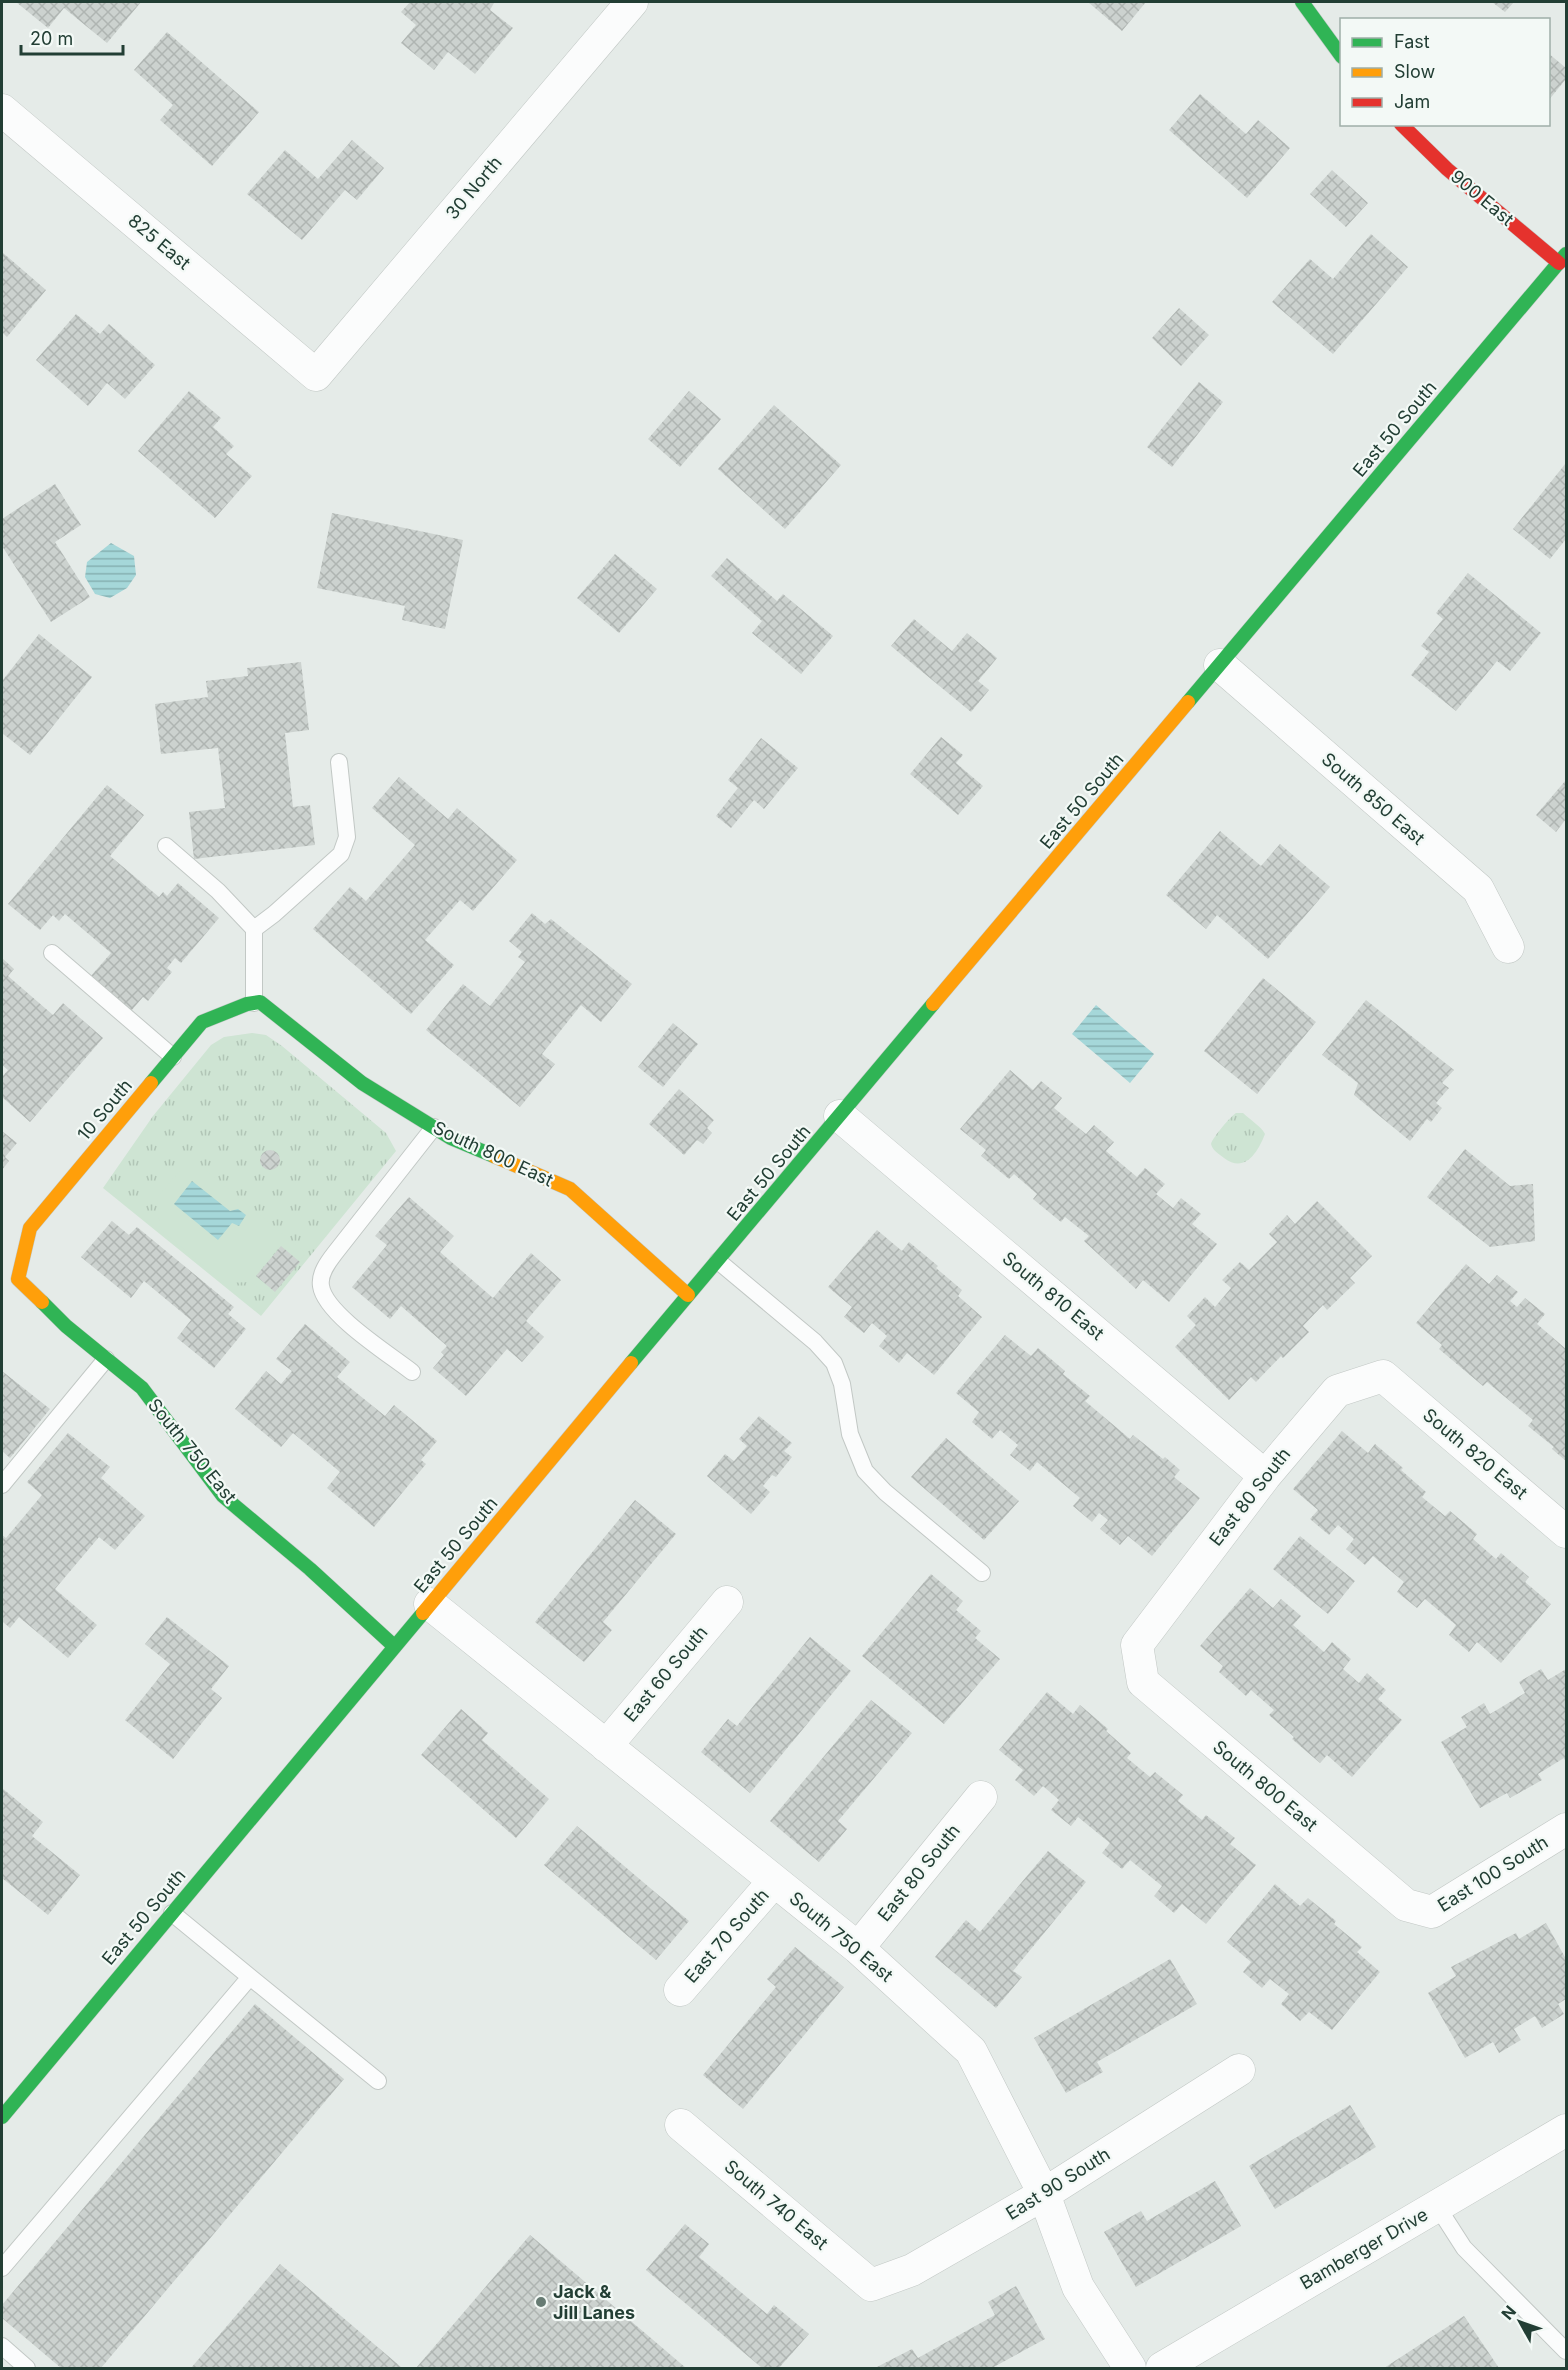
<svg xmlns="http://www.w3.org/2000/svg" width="1568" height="2370" viewBox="0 0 1568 2370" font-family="Inter,sans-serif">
	<defs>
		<pattern id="park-tufts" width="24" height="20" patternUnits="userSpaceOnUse" patternTransform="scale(1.5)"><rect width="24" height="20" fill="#cee4d3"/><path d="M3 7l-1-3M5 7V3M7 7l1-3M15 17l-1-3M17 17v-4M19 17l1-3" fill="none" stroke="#b1c5b6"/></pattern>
		<pattern id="water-rules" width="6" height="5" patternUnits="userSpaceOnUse" patternTransform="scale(1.5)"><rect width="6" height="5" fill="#a5d7d9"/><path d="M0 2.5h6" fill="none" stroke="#86b0b1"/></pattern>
		<pattern id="building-cross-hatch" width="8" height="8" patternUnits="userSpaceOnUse" patternTransform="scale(1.5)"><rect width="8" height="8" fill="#ccd2cf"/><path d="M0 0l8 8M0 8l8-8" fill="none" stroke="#afb5b2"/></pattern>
	</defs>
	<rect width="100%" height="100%" fill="#e5ebe8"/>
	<path fill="url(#park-tufts)" d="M252,1033L266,1035L282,1046L386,1133L396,1151L261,1316L103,1188L153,1116L211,1045L224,1037Z
		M1236,1113H1243C1250,1120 1261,1126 1265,1134C1258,1152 1245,1174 1224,1158C1218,1153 1213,1151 1211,1144C1213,1137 1231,1116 1236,1113Z"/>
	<path fill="#cee4d3" d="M181,1169H204L306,1253L299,1261L280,1246L256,1276L274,1291L269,1297L251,1282L224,1283L160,1229L157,1198Z"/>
	<path fill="url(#water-rules)" d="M111,543L134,556L136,575L127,588L110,598L95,594L85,577L87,562Z
		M1096,1005L1154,1054L1130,1083L1072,1034Z
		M192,1181L230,1211L238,1209L246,1215L239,1226L232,1223L218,1240L174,1204Z"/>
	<path fill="url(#building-cross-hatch)" d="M16,2H141L107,43L64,8L48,28Z
		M410,2H492L494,3L490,10L513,28L475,74L448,52L434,70L401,43L416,25L401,12Z
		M1088,2H1146L1122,31Z
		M1492,2H1514L1505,12Z
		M167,32L259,112L212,166L160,120L173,105L134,70Z
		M1548,53L1566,68V79L1548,101Z
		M1200,94L1246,134L1258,120L1290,148L1247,198L1169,130Z
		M352,140L384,168L357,200L345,190L302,240L247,194L285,150L318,179Z
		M1332,170L1368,203L1346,227L1310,194Z
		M1371,234L1408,267L1333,354L1272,302L1310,259L1333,279Z
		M2,252L46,290L7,337L2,332Z
		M1179,308L1209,335L1181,366L1152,338Z
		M76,314L100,334L109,324L155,365L125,399L107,383L88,406L36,360Z
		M1199,382L1223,402L1172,467L1147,447Z
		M189,391L221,418L213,427L234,446L226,454L252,476L215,518L138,451Z
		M689,391L721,419L680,467L648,439Z
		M774,405L841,465L785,529L718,469Z
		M1566,463V539L1550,559L1513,529Z
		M55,484L81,525L55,542L90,597L51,622L2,546V519Z
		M332,513L463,540L445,629L402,620L405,606L317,588Z
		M615,554L657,589L619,633L577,598Z
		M727,558L777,601L783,594L833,636L801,674L752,633L762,621L711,576Z
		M1468,573L1541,633L1510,671L1497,661L1456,711L1411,675L1429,652L1421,646L1443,619L1436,613Z
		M914,619L952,651L967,633L997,658L978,681L989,690L971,712L891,646Z
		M39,634L92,677L30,755L2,733V681Z
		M301,662L309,730L285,733L293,807L310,805L315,845L194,859L189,812L225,808L218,748L161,754L155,704L208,697L206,681L248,676L247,668Z
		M941,737L963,755L956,763L983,786L958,815L910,774Z
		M761,738L798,768L764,809L754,800L731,828L716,816L738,788L728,780Z
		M399,777L448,819L457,808L517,860L473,911L460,900L425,940L454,965L411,1014L313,929L350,887L366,901L415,845L372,808Z
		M1566,780V819L1556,832L1536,815Z
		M107,785L144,815L110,856L159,897L163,892L167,896L178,883L219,918L181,963L175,958L167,968L172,972L148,1001L143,997L131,1011L90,977L111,953L65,914L59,921L53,915L40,930L8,904Z
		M1220,831L1261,866L1280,844L1330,887L1268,959L1217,915L1206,929L1166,895Z
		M532,913L545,924L551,919L632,984L601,1022L581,1005L542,1054L555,1064L520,1107L426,1030L463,984L490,1006L525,962L518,957L522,952L509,941Z
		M2,958L14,969L8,976L53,1015L63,1003L103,1038L30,1122L2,1097V1077L8,1070L2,1065Z
		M1263,978L1316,1022L1257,1094L1204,1051Z
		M1366,1000L1454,1070L1442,1083L1449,1088L1436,1103L1442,1108L1431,1122L1427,1119L1410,1141L1354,1095L1358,1083L1322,1055Z
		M673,1023L698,1044L663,1087L638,1067Z
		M1010,1070L1033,1090L1041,1081L1062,1098L1054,1108L1086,1134L1094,1125L1114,1142L1106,1151L1137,1177L1145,1168L1165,1184L1156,1194L1173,1208L1181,1198L1201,1214L1192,1224L1217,1244L1169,1302L1143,1280L1136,1289L1084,1241L1089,1236L1065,1217L1061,1222L1033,1199L1037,1194L1014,1174L1009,1179L981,1156L986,1150L960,1129Z
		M679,1089L714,1120L707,1128L712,1133L703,1144L697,1140L684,1155L649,1124Z
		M2,1131L17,1143L5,1157L9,1161L2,1170Z
		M1465,1149L1510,1186L1533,1184L1535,1241L1490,1247L1427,1197Z
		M260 1160a10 10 0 1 1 20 0a10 10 0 1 1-20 0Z
		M409,1197L454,1236L440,1252L493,1298L531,1253L561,1280L526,1321L544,1337L522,1362L507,1349L466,1396L433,1368L444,1355L441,1352L447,1346L401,1306L390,1319L352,1287L387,1245L375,1236Z
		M1317,1201L1372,1256L1350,1278L1355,1283L1327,1310L1323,1305L1303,1326L1309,1332L1283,1358L1281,1356L1256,1382L1251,1377L1229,1400L1175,1347L1196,1325L1187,1316L1205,1297L1215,1307L1231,1288L1222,1280L1240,1262L1249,1270L1277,1242L1269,1234L1287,1215L1295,1224Z
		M112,1221L129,1235L137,1227L234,1307L228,1314L246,1329L214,1368L177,1338L191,1320L144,1281L131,1298L81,1257Z
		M877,1230L902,1251L909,1242L938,1266L936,1268L962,1290L958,1296L982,1317L934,1375L907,1353L899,1363L879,1346L887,1336L872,1323L864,1333L844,1317L852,1307L828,1287Z
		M281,1246L300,1262L275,1292L256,1276Z
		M1466,1264L1489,1284L1497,1275L1518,1292L1510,1301L1517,1307L1525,1298L1545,1314L1537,1324L1566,1349V1461L1552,1449L1554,1447L1528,1426L1533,1420L1487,1382L1483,1386L1439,1349L1442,1345L1416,1323Z
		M305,1324L350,1362L337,1377L385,1416L394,1405L437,1441L421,1460L426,1464L374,1527L327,1488L340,1472L293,1433L281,1447L235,1409L266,1371L281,1384L292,1371L276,1359Z
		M1005,1335L1031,1356L1038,1348L1065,1371L1063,1374L1090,1396L1085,1401L1130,1439L1133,1435L1163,1459L1165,1457L1180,1470L1174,1477L1200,1498L1152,1556L1128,1536L1120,1545L1100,1529L1108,1520L1099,1513L1092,1522L1073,1506L1080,1498L1037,1462L1030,1471L1010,1455L1018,1445L1000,1430L992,1439L972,1422L979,1412L956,1393Z
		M2,1371L50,1409L10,1458L2,1451Z
		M759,1416L792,1443L784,1451L792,1457L776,1477L772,1475L763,1486L770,1492L751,1514L707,1476L725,1454L734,1461L747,1446L739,1439Z
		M1342,1431L1368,1453L1375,1444L1403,1468L1401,1470L1426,1492L1422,1497L1445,1516L1450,1511L1477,1534L1473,1539L1496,1559L1501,1553L1529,1577L1525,1582L1551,1604L1501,1663L1477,1642L1469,1652L1449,1635L1456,1625L1425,1599L1417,1608L1397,1592L1404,1582L1373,1556L1365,1565L1346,1549L1354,1539L1338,1525L1329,1535L1310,1519L1318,1510L1293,1489Z
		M68,1433L110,1467L101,1478L145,1516L115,1550L99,1537L55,1589L97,1625L68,1658L19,1617L10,1628L2,1621V1535L6,1538L42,1495L27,1482Z
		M946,1438L1019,1501L984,1540L911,1477Z
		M635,1500L676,1534L603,1622L612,1630L584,1662L535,1622Z
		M1300,1536L1355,1581L1328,1614L1273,1569Z
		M931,1574L963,1601L956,1610L981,1631L975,1638L1000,1659L944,1724L862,1656Z
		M1250,1588L1273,1608L1281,1599L1301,1616L1293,1625L1324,1652L1332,1642L1351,1659L1343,1669L1359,1683L1367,1673L1386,1690L1378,1699L1402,1720L1352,1777L1327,1755L1320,1763L1292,1739L1294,1737L1269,1715L1274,1710L1251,1690L1246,1696L1219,1672L1223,1666L1200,1646Z
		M167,1617L229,1666L211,1689L222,1698L173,1759L125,1720L170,1664L145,1644Z
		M810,1637L851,1671L750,1793L701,1752L728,1719L737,1726Z
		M1541,1669L1548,1680L1566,1669V1762L1564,1758L1538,1774L1542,1780L1510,1798L1507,1793L1480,1808L1441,1742L1467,1727L1461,1717L1484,1703L1490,1714L1525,1693L1519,1682Z
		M1047,1692L1073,1714L1080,1705L1108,1729L1106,1731L1131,1753L1127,1758L1150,1777L1155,1772L1183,1795L1178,1801L1202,1820L1206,1815L1235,1838L1230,1844L1256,1865L1206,1924L1182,1904L1174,1913L1154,1896L1162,1886L1130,1860L1122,1869L1102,1853L1110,1843L1078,1817L1071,1826L1051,1810L1059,1800L1043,1786L1034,1796L1015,1780L1023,1770L999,1750Z
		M871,1700L912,1733L838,1821L847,1829L819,1862L770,1821Z
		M461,1709L488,1733L482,1740L549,1799L516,1838L421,1755Z
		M2,1788L43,1822L32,1836L80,1875L48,1915L2,1878Z
		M577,1826L689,1921L656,1960L544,1865Z
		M1048,1851L1086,1882L1013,1971L1022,1977L996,2008L935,1957L966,1920L980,1932Z
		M1275,1884L1300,1906L1308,1898L1336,1921L1334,1924L1362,1947L1357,1952L1380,1972L1332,2030L1309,2012L1300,2021L1281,2004L1289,1994L1270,1979L1262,1988L1243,1972L1251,1962L1227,1942Z
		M1546,1923L1566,1959V1999L1558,2004L1564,2014L1542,2028L1535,2016L1514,2029L1521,2040L1499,2053L1493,2042L1465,2058L1428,1993L1456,1976L1451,1967L1516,1933L1519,1939Z
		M795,1947L844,1987L743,2109L703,2075L776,1987L767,1979Z
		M1170,1959L1197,2004L1097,2062L1103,2072L1066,2093L1034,2038Z
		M255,2004L344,2079L101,2368H61L2,2318V2305Z
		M1350,2105L1376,2147L1275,2209L1249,2166Z
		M1215,2181L1241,2226L1136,2287L1104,2232L1141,2211L1147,2221Z
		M685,2224L709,2244L699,2257L767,2314L774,2305L809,2334L779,2368H762L646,2270Z
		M530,2235L686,2368H416Z
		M280,2264L401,2367L400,2368H191Z
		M1016,2286L1045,2339L992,2368H875L912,2349L918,2358L995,2315L988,2302Z
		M1464,2316L1499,2368H1384Z"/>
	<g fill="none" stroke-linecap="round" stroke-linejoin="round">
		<defs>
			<path id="lane" d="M166,846L218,891L254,929V1003
				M254,929L274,914L341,854L347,837L339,762
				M52,953L173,1057
				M718,1261L815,1342L834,1363L842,1384L850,1434L865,1471L885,1492L982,1573
				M412,1372C389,1354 325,1314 321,1286C319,1274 328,1262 335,1253L434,1127
				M2,1485L106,1359
				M250,1977L378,2081
				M1437,2206L1464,2248L1566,2351
				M2,2268L250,1977L172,1913
				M2,2346L27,2368"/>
			<path id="street" d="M2,110L316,375L632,2
				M1220,665L1478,889L1508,947
				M840,1116L1265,1476
				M1566,1532L1383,1376L1337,1391L1265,1476L1137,1645L1143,1682L1406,1905L1432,1912L1566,1829
				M430,1604L858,1948L971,2051L1044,2194L1078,2287L1130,2368
				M606,1746L727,1602
				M858,1948L981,1797
				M680,1990L774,1881
				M681,2125L871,2285L912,2270L1044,2194L1239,2070
				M1162,2368L1566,2130"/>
			<path id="fast" d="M1302,2L1342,57
				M1188,702L1566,254
				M151,1083L202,1022L247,1004L260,1002L362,1083L451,1138L494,1156
				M42,1302L66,1326L142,1388L223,1496L310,1569L394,1646
				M631,1363L933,1004
				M2,2117L423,1613"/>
			<path id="slow" d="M933,1004L1188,702
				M494,1156L570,1189L688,1295
				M42,1302L18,1279L30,1228L151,1083
				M423,1613L631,1363"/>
			<path id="jam" d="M1401,124L1447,169L1559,263"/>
		</defs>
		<use href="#lane" stroke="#c2c8c5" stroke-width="18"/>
		<use href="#street" stroke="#c2c8c5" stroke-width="33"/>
		<use href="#fast" stroke="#c1c8c5" stroke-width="15"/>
		<use href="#slow" stroke="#c1c8c5" stroke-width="15"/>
		<use href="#jam" stroke="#c1c8c5" stroke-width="15"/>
		<use href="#lane" stroke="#fbfcfc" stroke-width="16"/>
		<use href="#street" stroke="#fbfcfc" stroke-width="32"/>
		<use href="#fast" stroke="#30b455" stroke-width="14"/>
		<use href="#slow" stroke="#ff9f0a" stroke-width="14"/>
		<use href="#jam" stroke="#e5322d" stroke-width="14"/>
	</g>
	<circle fill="#667b73" stroke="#f3f9f6" stroke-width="2" cx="541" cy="2302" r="6"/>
	<g text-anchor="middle" stroke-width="4.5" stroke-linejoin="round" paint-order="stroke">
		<g font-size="18" fill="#223e34" stroke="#f3f9f6">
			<text transform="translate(474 188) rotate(-50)" y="6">30 North</text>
			<text transform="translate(1482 198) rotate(40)" y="6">900 East</text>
			<text transform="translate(159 242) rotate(40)" y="6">825 East</text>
			<text transform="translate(1395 429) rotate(-50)" y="6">East 50 South</text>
			<text transform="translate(1373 799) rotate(41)" y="6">South 850 East</text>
			<text transform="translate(1082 801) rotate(-50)" y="6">East 50 South</text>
			<text transform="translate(105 1110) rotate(-50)" y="6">10 South</text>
			<text transform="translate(493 1154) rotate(25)" y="6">South 800 East</text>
			<text transform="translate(769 1173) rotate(-50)" y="6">East 50 South</text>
			<text transform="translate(1053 1296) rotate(40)" y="6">South 810 East</text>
			<text transform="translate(192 1451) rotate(51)" y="6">South 750 East</text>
			<text transform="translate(1475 1454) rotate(40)" y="6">South 820 East</text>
			<text transform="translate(1250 1497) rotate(-52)" y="6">East 80 South</text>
			<text transform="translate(456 1545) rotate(-50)" y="6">East 50 South</text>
			<text transform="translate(666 1674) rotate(-50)" y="6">East 60 South</text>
			<text transform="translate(1265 1786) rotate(40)" y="6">South 800 East</text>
			<text transform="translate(919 1873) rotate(-51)" y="6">East 80 South</text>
			<text transform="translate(1493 1874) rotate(-32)" y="6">East 100 South</text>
			<text transform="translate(144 1917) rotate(-50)" y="6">East 50 South</text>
			<text transform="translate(727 1936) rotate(-49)" y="6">East 70 South</text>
			<text transform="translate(841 1937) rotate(40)" y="6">South 750 East</text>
			<text transform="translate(1058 2184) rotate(-32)" y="6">East 90 South</text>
			<text transform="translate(776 2205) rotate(40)" y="6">South 740 East</text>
			<text transform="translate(1364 2249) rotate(-30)" y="6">Bamberger Drive</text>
		</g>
		<g font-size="18" font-weight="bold" fill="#223e34" stroke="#f3f9f6" text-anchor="start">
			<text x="553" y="2298">Jack &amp;<tspan x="553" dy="21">Jill Lanes</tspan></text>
		</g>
	</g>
	<rect width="1568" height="2370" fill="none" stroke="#223e34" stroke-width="6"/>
	<rect x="1340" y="18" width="210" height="108" fill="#f3f9f6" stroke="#9faea8" stroke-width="1.5"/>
	<rect x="1352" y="38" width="30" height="9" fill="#30b455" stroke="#9faea8" stroke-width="1.5"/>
	<text x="1394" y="48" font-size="18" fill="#223e34">Fast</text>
	<rect x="1352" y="68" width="30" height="9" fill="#ff9f0a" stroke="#9faea8" stroke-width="1.5"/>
	<text x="1394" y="78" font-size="18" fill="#223e34">Slow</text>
	<rect x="1352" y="98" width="30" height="9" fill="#e5322d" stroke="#9faea8" stroke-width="1.5"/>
	<text x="1394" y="108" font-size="18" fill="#223e34">Jam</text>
	<g transform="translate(1520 2322) rotate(310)" stroke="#f3f9f6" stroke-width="4.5" paint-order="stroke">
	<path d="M0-4.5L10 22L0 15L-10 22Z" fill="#223e34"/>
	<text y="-9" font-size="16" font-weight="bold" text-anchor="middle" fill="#223e34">N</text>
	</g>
	<path d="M21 45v9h102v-9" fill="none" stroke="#223e34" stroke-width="3"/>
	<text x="30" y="45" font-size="18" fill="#223e34" stroke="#f3f9f6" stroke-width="4.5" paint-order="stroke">20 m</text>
</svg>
